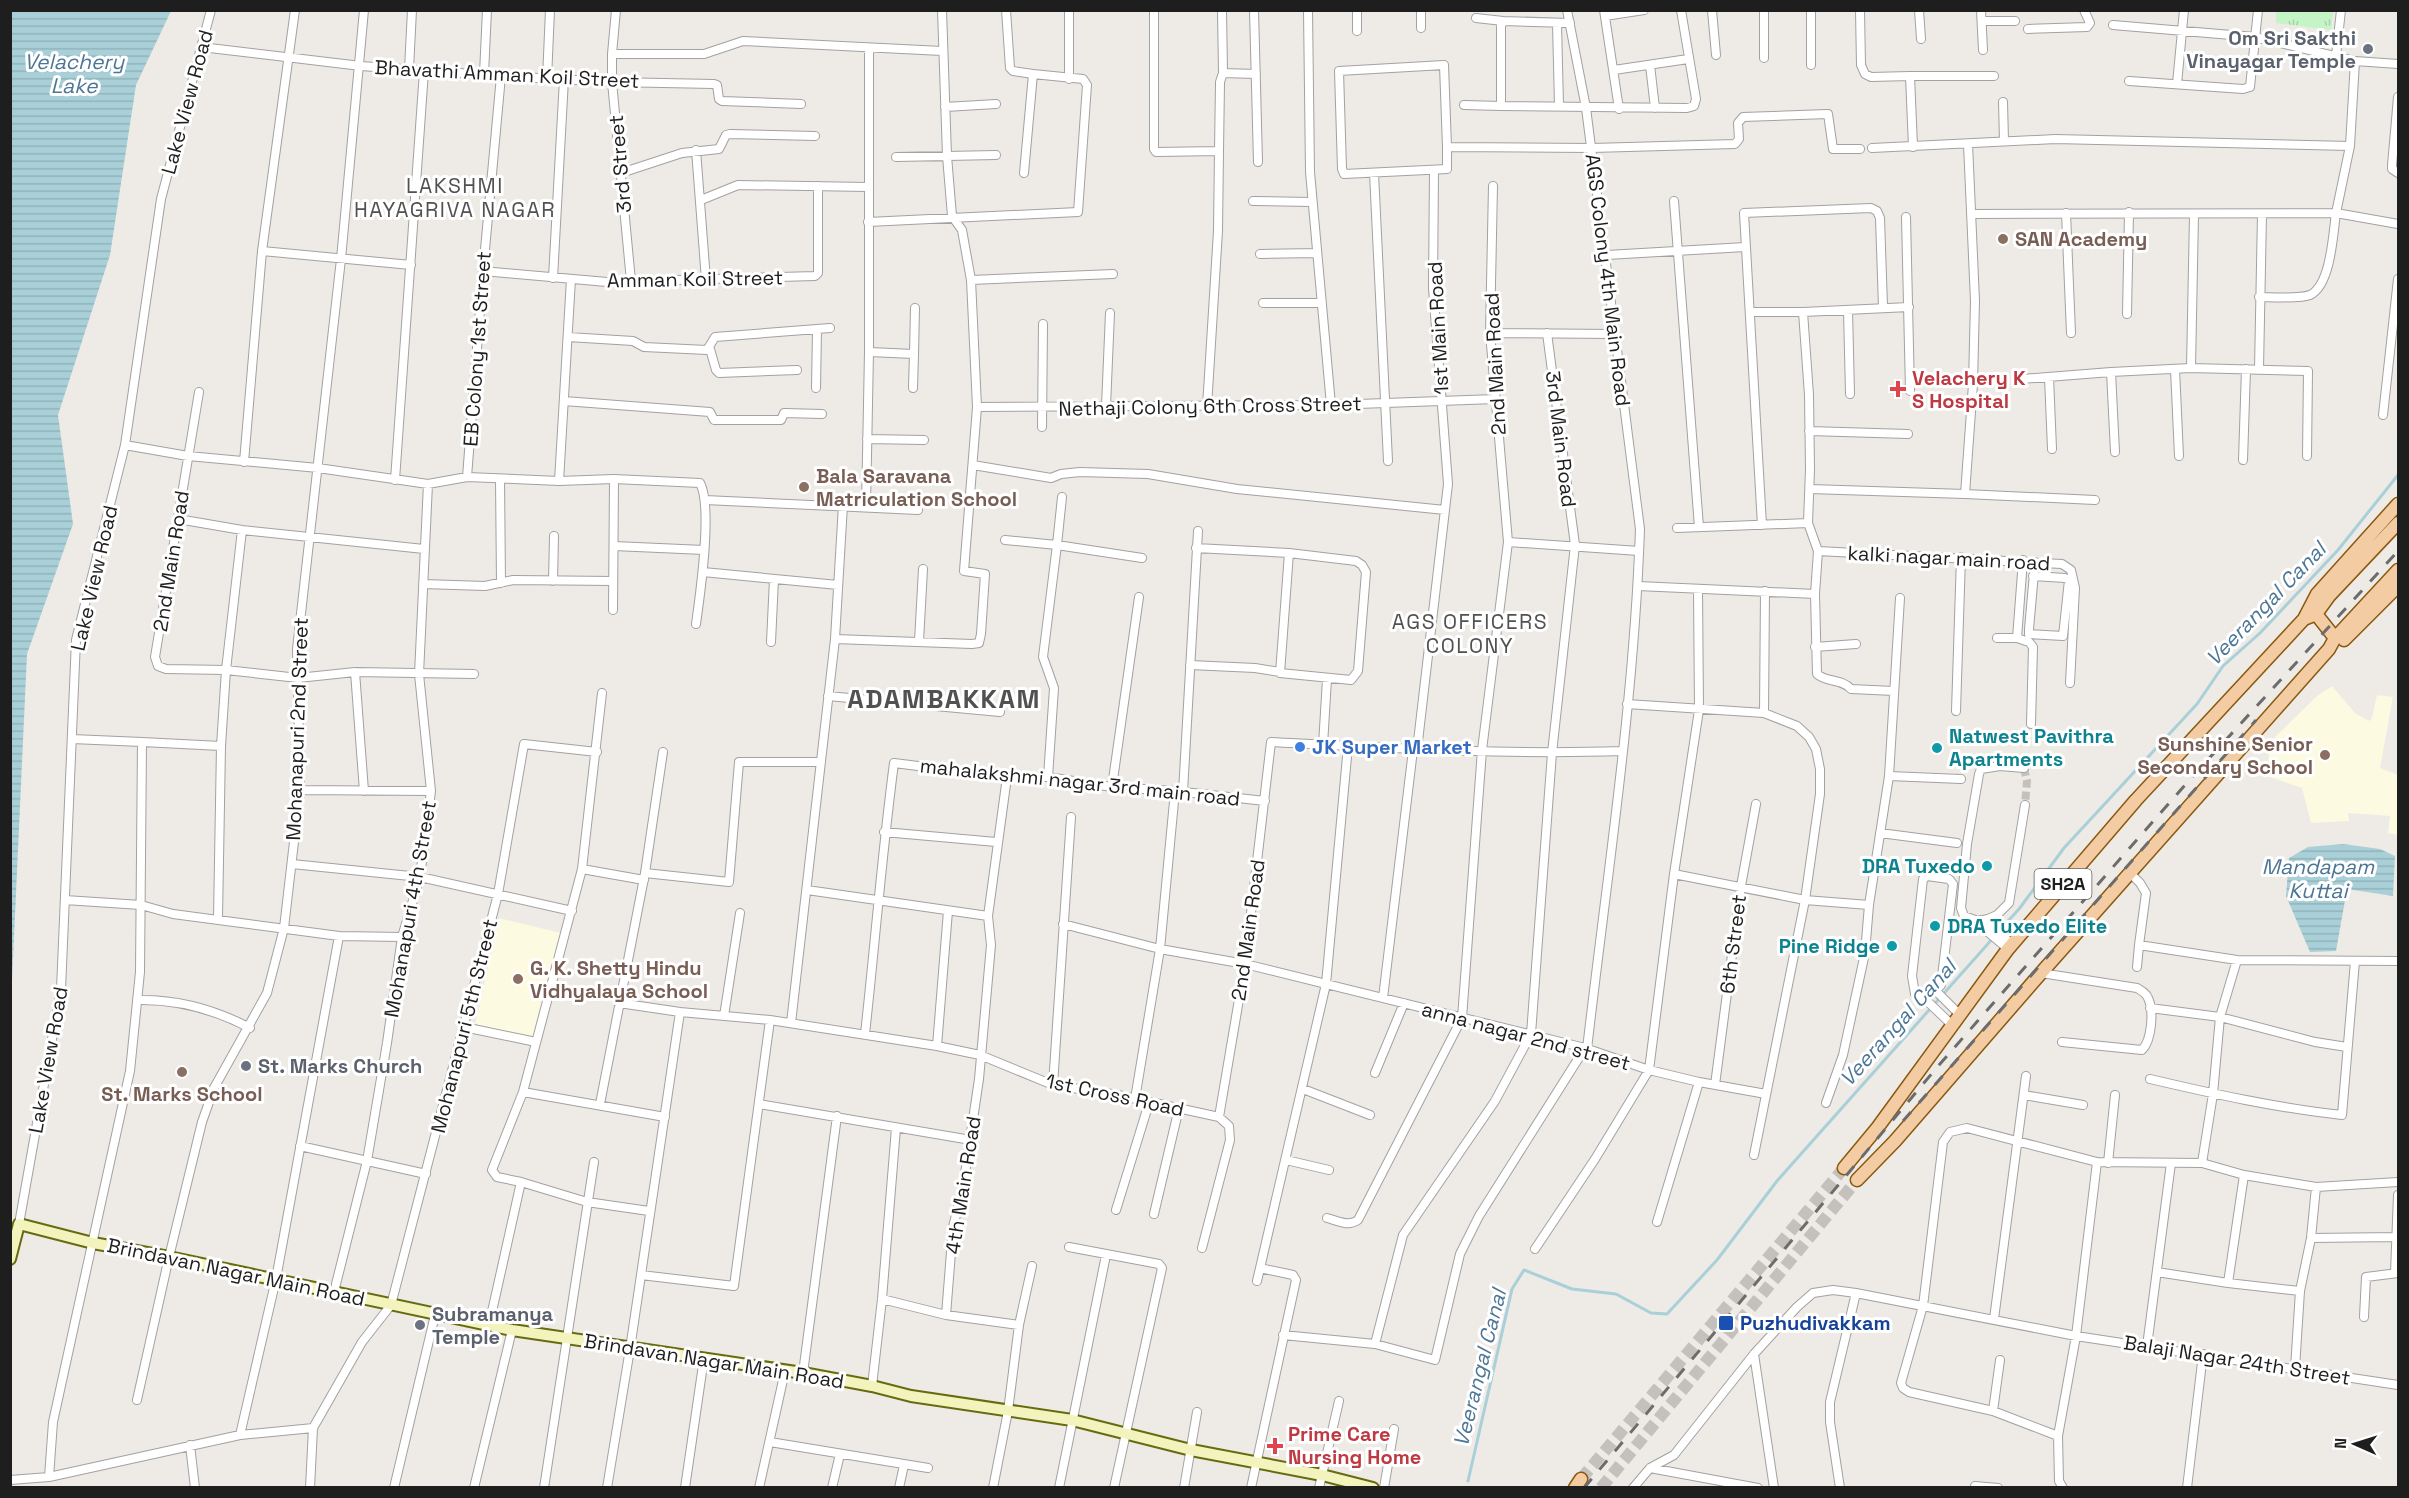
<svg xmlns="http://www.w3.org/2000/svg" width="2409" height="1498" viewBox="0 0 2409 1498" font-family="'Space Grotesk',sans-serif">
	<defs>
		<pattern id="park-tufts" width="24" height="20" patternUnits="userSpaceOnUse" patternTransform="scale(1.5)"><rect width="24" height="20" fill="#c5f4c6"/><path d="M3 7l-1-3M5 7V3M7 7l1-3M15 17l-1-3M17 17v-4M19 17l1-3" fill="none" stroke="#a9d1aa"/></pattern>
		<pattern id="water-rules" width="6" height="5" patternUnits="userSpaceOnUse" patternTransform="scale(1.5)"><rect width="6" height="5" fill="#a9d0d8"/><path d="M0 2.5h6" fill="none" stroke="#91b2b9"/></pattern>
	</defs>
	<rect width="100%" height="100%" fill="#eeeae5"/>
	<path fill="#fcfae0" d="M2332,686L2355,713L2369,721L2372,718L2377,695L2393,697L2380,768L2398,775V835L2388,833L2390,816L2348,813L2349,821L2311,823L2302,788L2267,776L2270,742L2317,696Z
		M499,918L561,933L535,1041L475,1025Z"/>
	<path fill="url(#park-tufts)" d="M2276,11H2333L2331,30L2276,23Z"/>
	<path fill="url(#water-rules)" d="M11,10L171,11L136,85L110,255L58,415L73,524L27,654L11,1002Z
		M2343,844L2380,849L2395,856L2393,896L2347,889L2336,951L2310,952L2286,896L2289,858L2308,847Z"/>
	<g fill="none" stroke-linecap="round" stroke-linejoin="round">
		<path stroke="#a9d0d8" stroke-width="3" d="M1998,932L2019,909L2064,848L2197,704L2223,666L2260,633L2338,550L2398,475
			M1468,1481L1512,1289L1524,1270L1572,1289L1616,1294L1651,1313L1667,1314L1717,1260L1777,1181L1994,937"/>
		<path stroke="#c4c1bd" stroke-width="8" stroke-dasharray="8 4" stroke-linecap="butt" d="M2024,768L2027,781L2025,805"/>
		<path stroke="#c4c1bd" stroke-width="12" stroke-dasharray="12 6" stroke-linecap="butt" d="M1581,1479L1844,1168
			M1601,1488L1857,1180"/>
		<defs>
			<path id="street" d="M295,10L262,251L411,265
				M616,10L612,54V82L631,281
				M1006,10L1010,68L1013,71L1033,74L1024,173
				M1154,10V149L1156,152L1219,151L1220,82L1223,73L1222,10
				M1254,10L1258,162
				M1308,10L1310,172L1331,405
				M1567,10L1586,108L1640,529C1634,703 1607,876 1587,1049
				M1604,10L1619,109
				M1712,10L1716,55
				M1764,10V58
				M1811,10V65
				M1860,10L1861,65L1865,74L1871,77L1910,76L1913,147
				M1919,10L1921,39
				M1981,10L1983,50
				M1605,16L1644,10
				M1476,18L1503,21
				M1982,21H2015
				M1557,23L1559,106
				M1570,23L1503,21L1501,26V106L1687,108L1694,106L1696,99L1681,10
				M2113,25L2255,37L2355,61L2398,64
				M1421,28V10
				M2028,29L2087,27L2090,23L2084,10
				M1357,31V10
				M201,47L361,66L501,76L612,82L714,84L717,85L719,99L722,101L801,104
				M612,54H704L743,41L942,51
				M2336,56L2341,10
				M1650,65L1655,108
				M409,69L412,10
				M1614,70L1688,59
				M1223,73L1256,74
				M484,74L487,10
				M1910,76H1994
				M547,79L550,10
				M1069,79V10
				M2129,81L2243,89L2250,87L2258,10
				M2177,84L2184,10
				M2398,97L2396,120H2398
				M2003,102L2004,141
				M1464,105L1501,106
				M945,107L996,104
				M2396,120L2392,165V169L2398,173
				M1447,147V169L1344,174L1342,169L1339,71L1444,65L1447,147L1592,148L1735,144L1739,139L1738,123L1743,117L1828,114L1833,149H1860
				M1872,148L2055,139L2350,146
				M696,150L706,280
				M896,157L996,155
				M621,173L682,153L719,149L726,135L730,134L815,136
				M1374,173L1388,461
				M701,200L738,185L868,187
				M1253,201L1312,202
				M1674,201L1699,527
				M2066,213L2071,333
				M1971,214L2336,213L2350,146L2355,61
				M1906,217L1910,391
				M868,222L1078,212L1087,85L1083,79L1033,74
				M1260,254L1317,253
				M1607,255L1745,247
				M483,271L607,282L815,276L818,273V186
				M553,278L564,79
				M971,280L1113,274
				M2259,297C2270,297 2300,299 2310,295C2331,285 2333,234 2336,213L2398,224
				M1263,303H1321
				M1848,310L1850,394
				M1750,312H1803L1909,307
				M1803,312L1809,395L1810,469L1808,523L1818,551L1815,594L1817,674C1827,683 1841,678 1851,689L1894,691
				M2127,314L2129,212
				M1490,333L1614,334
				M568,337L633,341L644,347L707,350L715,337L830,328
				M710,349L716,370L719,373L797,370
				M869,352L914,354L913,388
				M914,354L915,308
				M2191,368L2194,215
				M2175,369L2179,456
				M2259,369L2262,214
				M2049,377L2052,449
				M2022,379L2111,372
				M816,388L817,330
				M199,392L155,657L158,666L166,669L226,670L298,678L355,672L474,674
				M564,401L710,412L714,420H781L784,413L822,414
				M1106,406L1110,313
				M977,407L1331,405L1495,399
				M1207,407L1218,231L1219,151
				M2383,415L2398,279
				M1042,427L1043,324
				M1809,431L1908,434
				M867,439L924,440
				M125,445L188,456L318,468L428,484L467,477L559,481L614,479L700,483C713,507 700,595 696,624
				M2115,452L2111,372L2191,368L2308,371L2307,456
				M2243,460L2246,369
				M244,462L262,251
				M973,465L1051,478L1061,474L1080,472L1148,474L1237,489L1445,510
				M467,477L483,271L501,76
				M500,479L501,583
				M395,480L424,71
				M559,481L571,279
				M1810,489L1965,494L1973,384L1975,301L1968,144
				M1965,494L2095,500
				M705,500L918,510
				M866,507L869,352V48
				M178,519L242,530L424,549
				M1762,525L1744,213L1871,208L1877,211L1880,218L1883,307
				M1677,528L1808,523
				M1005,540L1057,545L1062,497
				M1508,542L1639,551
				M614,546L704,550
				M1196,548L1289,553L1356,561L1362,565L1366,572L1358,671L1351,680L1280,673L1289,553
				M1818,551L2062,564L2071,570L2075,588L2070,683
				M2023,560L2017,638L2029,642L2033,647L2031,724
				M703,572L838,585
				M2033,576L2065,578L2069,580L2063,636L2029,634V629L2035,562
				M553,581L554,536
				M423,584L485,586L513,580L613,581
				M1638,586L1815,594
				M613,610L614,479
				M1997,638H2017
				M835,639L972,644L979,643L981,634L985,574L964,571L977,407L971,280L962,230L952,216L947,156L942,10
				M919,641L923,569
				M771,642L774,579
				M1815,647L1856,644
				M1190,665L1255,668L1280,672
				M355,672L364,791
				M602,693L582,869L523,1092L492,1170L497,1177L521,1182L587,1202L649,1211
				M828,696L1000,712
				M1627,704L1764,713L1797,726L1809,737L1816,749L1820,769V794L1805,900L1754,1155
				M1956,711L1961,557
				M1764,713L1765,591
				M72,739L142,742
				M1323,745L1327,679
				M1417,750L1448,484L1433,288L1434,170
				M2024,768L2000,766L1981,769L1979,774L1967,844L1961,908L1964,916L1978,921L1988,919L1997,915L2009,903L2025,805
				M1889,776L1961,779
				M1048,777L1054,688L1043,657L1057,545L1142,558
				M1112,787L1139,597
				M300,790L431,791
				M1183,792L1198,531
				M884,832L996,842
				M1880,833L1957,843
				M292,864L420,877L572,911
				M582,869L644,880
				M645,873L729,882L739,762H821
				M2130,873L2140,883L2146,893L2139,945L2237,960L2398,961
				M1674,874L1805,900L1869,905
				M1927,876L1949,879L1953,884L1941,985L1924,1001L1915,994L1912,976L1923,879Z
				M807,890L988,916
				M65,900L141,905L173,914L339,936L402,937
				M218,918L221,746L226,670L242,530
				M1981,920L1989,933L2008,949
				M1985,920L2012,944
				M1063,924L1160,949L1245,964L1585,1048L1649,1070L1699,1082L1766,1094
				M2137,967L2139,945
				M2041,973L2137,988C2142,991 2146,993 2148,998C2154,1010 2152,1040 2142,1050L2062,1042
				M1936,991L1960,1015
				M1383,998L1413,750
				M137,1000C178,999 214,1009 250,1028
				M1926,1000L1952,1025
				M619,1003L680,1012L770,1020L937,1046L980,1055L1053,1085L1118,1095L1219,1117L1229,1126L1230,1140L1202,1248
				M2150,1008L2220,1017L2315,1042L2347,1047
				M724,1016L740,913
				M791,1023L835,639L843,505
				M464,1027L536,1042
				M865,1034C875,944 882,853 894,763L1007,777H1048L1112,787L1175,791L1265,801
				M937,1046L948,911
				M1375,1073L1404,1003
				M2150,1079C2214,1094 2277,1108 2342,1115L2355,961
				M1053,1085L1071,817
				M1715,1085L1741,886L1756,804
				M1303,1089L1370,1115
				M523,1092L665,1117
				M2024,1095L2083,1105
				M1135,1099L1160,949L1175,791
				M1826,1103L1843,1055L1865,953L1869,905L1889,776L1900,598
				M600,1104L645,873L663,752
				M759,1104L971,1140
				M1219,1117L1245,964L1271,742C1388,748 1505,755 1622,751
				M300,1146L426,1174
				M1286,1160L1329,1170
				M2108,1163L2115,1095
				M2202,1163L2213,1094L2220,1017L2237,960
				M1116,1210L1149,1103
				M1154,1214L1179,1108
				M1327,1218C1338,1221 1348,1227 1358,1220L1462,1018L1482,750L1508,542L1490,333L1493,186
				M1657,1222L1699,1082
				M19,1224L61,989L76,640L125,445L161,199L211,10
				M2311,1238L2396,1237
				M1069,1247L1159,1264L1162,1268L1114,1488
				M1535,1249L1595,1159L1649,1070L1674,874L1699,710L1698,590
				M2157,1272L2228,1283L2300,1291
				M2395,1273L2398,1195
				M641,1275L734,1286L770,1020
				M1257,1281L1326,984L1348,746
				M2228,1283L2244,1175
				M334,1292L367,1161L387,1043L402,937L420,877L431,791L419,674L428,484
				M882,1299L946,1315L1019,1325
				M946,1315L953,1227L963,1187L979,1079L991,945L988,916L1007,777
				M2364,1317L2366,1277L2398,1273
				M1994,1319L2026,1076
				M489,1325L521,1182
				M1283,1335L1375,1344L1435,1360L1460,1254L1479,1216L1585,1048
				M1375,1344L1403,1235L1495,1101L1531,1034L1552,753L1575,545L1547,333
				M2147,1346L2171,1163
				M1754,1354L1774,1488
				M2295,1368L2300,1291L2311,1238L2316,1187
				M803,1373L837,1116
				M872,1386L882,1299L896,1128
				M137,1400L169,1257L202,1122L214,1088L267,993L284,928L300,790L297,649L341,259L364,10
				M1993,1411L2000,1360
				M240,1435L276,1279L339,936
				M2058,1436L1993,1411L1909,1392L1903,1388L1901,1383L1923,1306L1943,1142L1950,1132L1967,1128L2097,1162L2202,1163L2244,1175L2316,1187L2398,1182
				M770,1442L928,1468
				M190,1445L195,1488
				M1650,1468L1758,1488
				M49,1477L53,1422L130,1071L140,972L142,742L221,746
				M10,1480L49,1477L240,1435L313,1428L362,1342L391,1305L498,894L524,744L597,752
				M1975,1486L1998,1488
				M310,1488L313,1428
				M394,1488L435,1315
				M474,1488L512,1330
				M544,1488L594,1162
				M607,1488L630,1349L680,1012
				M685,1488L704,1358
				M759,1488L785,1371
				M832,1488L840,1454
				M899,1488L904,1465
				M993,1488L1008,1411L1019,1325L1032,1266
				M1059,1488L1106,1255
				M1184,1488L1197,1412
				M1251,1488L1296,1280L1293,1275L1260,1268
				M1319,1488L1339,1401
				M1384,1488L1394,1429
				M1633,1488L1650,1468L1674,1455L1754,1354L1797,1307L1813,1293L1833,1290L1856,1293L2076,1336L2398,1385
				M1840,1488L1830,1422V1402L1856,1293
				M2063,1488L2059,1481L2058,1436L2076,1336L2097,1162
				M2187,1488L2203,1354"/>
			<path id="secondary" d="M10,1259L19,1224L93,1243L169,1257L512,1330L803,1373L872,1386L911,1396L1072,1420L1191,1450L1322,1475L1373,1488"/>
			<path id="primary" d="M2316,614L2335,638
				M2304,619L2316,614L2329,596L2398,523
				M2344,640L2398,586
				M1844,1168L1878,1127L2008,949L2136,800L2304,619L2317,594L2398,504
				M1857,1180L1895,1141L2041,973L2329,649L2335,638L2398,570
				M1575,1488L1581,1479"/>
		</defs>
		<use href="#street" stroke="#a2a2a2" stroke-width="10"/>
		<use href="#secondary" stroke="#676b0f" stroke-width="14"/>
		<use href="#primary" stroke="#8a590e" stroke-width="15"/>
		<use href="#street" stroke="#fff" stroke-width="8"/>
		<use href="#secondary" stroke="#f3f3bd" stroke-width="10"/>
		<use href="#primary" stroke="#f3cca4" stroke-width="12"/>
		<path stroke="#6c6c6c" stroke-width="3" stroke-dasharray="12 12" stroke-linecap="butt" d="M1903,1121L2256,720
			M1584,1488L1939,1065L2193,776L2398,551"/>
	</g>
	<g fill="#6b7280" stroke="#fff" stroke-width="2">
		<circle cx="2368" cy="49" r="6"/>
		<circle cx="246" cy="1066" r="6"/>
		<circle cx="420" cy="1325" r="6"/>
	</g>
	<g fill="#8d6e63" stroke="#fff" stroke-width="2">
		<circle cx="2003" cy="239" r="6"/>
		<circle cx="804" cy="487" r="6"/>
		<circle cx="2325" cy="755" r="6"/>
		<circle cx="518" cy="979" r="6"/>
		<circle cx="182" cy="1072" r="6"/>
	</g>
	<g fill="#e0444e" stroke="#fff" stroke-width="2">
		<path d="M1895 380h6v6h6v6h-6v6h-6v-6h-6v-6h6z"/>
		<path d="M1272 1437h6v6h6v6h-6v6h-6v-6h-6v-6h6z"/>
	</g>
	<circle fill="#3f7fe0" stroke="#fff" stroke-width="2" cx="1300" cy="747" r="6"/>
	<g fill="#0f9aa8" stroke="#fff" stroke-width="2">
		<circle cx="1937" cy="748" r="6"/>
		<circle cx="1987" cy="866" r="6"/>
		<circle cx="1935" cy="926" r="6"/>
		<circle cx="1892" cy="946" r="6"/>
	</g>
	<rect fill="#1a4fb4" stroke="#fff" stroke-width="2" x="1718" y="1315" width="16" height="16" rx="3"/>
	<g text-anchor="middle" stroke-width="6" stroke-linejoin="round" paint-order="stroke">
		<rect fill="#fff" stroke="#626262" stroke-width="1.5" x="2034.5" y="869" width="57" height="30" rx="4.5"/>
		<g font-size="18" font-weight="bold" fill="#1e1e1e">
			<text x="2063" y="890">SH2A</text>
		</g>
		<g font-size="20" font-weight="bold" fill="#5b616d" stroke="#fff" text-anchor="start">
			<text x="2356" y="45" text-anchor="end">Om Sri Sakthi<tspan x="2356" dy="23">Vinayagar Temple</tspan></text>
			<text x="258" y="1073">St. Marks Church</text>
			<text x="432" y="1321">Subramanya<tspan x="432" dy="23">Temple</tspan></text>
		</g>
		<g font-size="20" fill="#1e1e1e" stroke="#fff">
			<text transform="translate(507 74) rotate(3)" y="7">Bhavathi Amman Koil Street</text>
			<text transform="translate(187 102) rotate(-75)" y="7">Lake View Road</text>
			<text transform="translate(620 164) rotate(-95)" y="7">3rd Street</text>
			<text transform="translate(695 279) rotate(-1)" y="7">Amman Koil Street</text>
			<text transform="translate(1608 280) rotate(83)" y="7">AGS Colony 4th Main Road</text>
			<text transform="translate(1438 328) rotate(-93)" y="7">1st Main Road</text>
			<text transform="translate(477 349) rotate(-86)" y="7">EB Colony 1st Street</text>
			<text transform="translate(1495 364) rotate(-93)" y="7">2nd Main Road</text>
			<text transform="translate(1210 406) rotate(-1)" y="7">Nethaji Colony 6th Cross Street</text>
			<text transform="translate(1561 439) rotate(83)" y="7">3rd Main Road</text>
			<text transform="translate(1949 558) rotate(3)" y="7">kalki nagar main road</text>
			<text transform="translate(171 561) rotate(-81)" y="7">2nd Main Road</text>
			<text transform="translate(94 578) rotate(-77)" y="7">Lake View Road</text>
			<text transform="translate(297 729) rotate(-88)" y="7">Mohanapuri 2nd Street</text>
			<text transform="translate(1080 782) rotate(6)" y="7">mahalakshmi nagar 3rd main road</text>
			<text transform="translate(410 909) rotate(-80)" y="7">Mohanapuri 4th Street</text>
			<text transform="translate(1248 930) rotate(-82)" y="7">2nd Main Road</text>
			<text transform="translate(1733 944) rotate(-83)" y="7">6th Street</text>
			<text transform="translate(464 1026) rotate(-76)" y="7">Mohanapuri 5th Street</text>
			<text transform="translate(1526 1036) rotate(15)" y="7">anna nagar 2nd street</text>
			<text transform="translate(48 1060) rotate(-80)" y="7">Lake View Road</text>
			<text transform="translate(1115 1095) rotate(12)" y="7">1st Cross Road</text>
			<text transform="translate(963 1185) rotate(-81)" y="7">4th Main Road</text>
			<text transform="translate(236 1272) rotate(12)" y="7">Brindavan Nagar Main Road</text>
			<text transform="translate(2237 1360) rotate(9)" y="7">Balaji Nagar 24th Street</text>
			<text transform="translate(714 1361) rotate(9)" y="7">Brindavan Nagar Main Road</text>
		</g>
		<g font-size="20" font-weight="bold" fill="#785e54" stroke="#fff" text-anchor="start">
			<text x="2015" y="246">SAN Academy</text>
			<text x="816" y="483">Bala Saravana<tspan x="816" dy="23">Matriculation School</tspan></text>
			<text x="2313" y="751" text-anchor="end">Sunshine Senior<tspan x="2313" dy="23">Secondary School</tspan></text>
			<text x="530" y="975">G. K. Shetty Hindu<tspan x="530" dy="23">Vidhyalaya School</tspan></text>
			<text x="182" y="1101" text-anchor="middle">St. Marks School</text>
		</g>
		<g font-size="20" font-weight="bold" fill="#be3a42" stroke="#fff" text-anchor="start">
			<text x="1912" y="385">Velachery K<tspan x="1912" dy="23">S Hospital</tspan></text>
			<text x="1288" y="1441">Prime Care<tspan x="1288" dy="23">Nursing Home</tspan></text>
		</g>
		<g font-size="20" font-weight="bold" fill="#0d838f" stroke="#fff" text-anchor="start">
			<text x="1949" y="743">Natwest Pavithra<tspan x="1949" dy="23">Apartments</tspan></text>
			<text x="1975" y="873" text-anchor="end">DRA Tuxedo</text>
			<text x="1947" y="933">DRA Tuxedo Elite</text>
			<text x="1880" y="953" text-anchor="end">Pine Ridge</text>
		</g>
		<g font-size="20" font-weight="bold" fill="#366cbe" stroke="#fff" text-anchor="start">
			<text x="1312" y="754">JK Super Market</text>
		</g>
		<g font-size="20" font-weight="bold" fill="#164399" stroke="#fff" text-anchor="start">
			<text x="1740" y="1330">Puzhudivakkam</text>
		</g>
		<g font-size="21" font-style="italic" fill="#4c7696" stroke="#fff">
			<text x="74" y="69">Velachery<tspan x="74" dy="24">Lake</tspan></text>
			<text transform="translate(2266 604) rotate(-46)" y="7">Veerangal Canal</text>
			<text x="2318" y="874">Mandapam<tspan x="2318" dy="24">Kuttai</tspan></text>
			<text transform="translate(1898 1023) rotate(-48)" y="7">Veerangal Canal</text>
			<text transform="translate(1480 1368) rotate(-76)" y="7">Veerangal Canal</text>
		</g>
		<g font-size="21" letter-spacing="1.5" fill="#515151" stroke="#fff">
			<text x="455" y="193">LAKSHMI<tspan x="455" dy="24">HAYAGRIVA NAGAR</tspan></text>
			<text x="1470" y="629">AGS OFFICERS<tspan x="1470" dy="24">COLONY</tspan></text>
		</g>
		<g font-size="26" font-weight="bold" letter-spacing="1.5" fill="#515151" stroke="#fff">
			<text x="944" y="708">ADAMBAKKAM</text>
		</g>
	</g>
	<rect width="2409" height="1498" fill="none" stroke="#1e1e1e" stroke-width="24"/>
	<g transform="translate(2355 1444) rotate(273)" stroke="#ffffff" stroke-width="4.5" paint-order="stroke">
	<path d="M0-4.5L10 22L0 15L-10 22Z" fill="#1e1e1e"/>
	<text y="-9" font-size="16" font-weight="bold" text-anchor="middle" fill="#1e1e1e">N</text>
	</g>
</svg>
